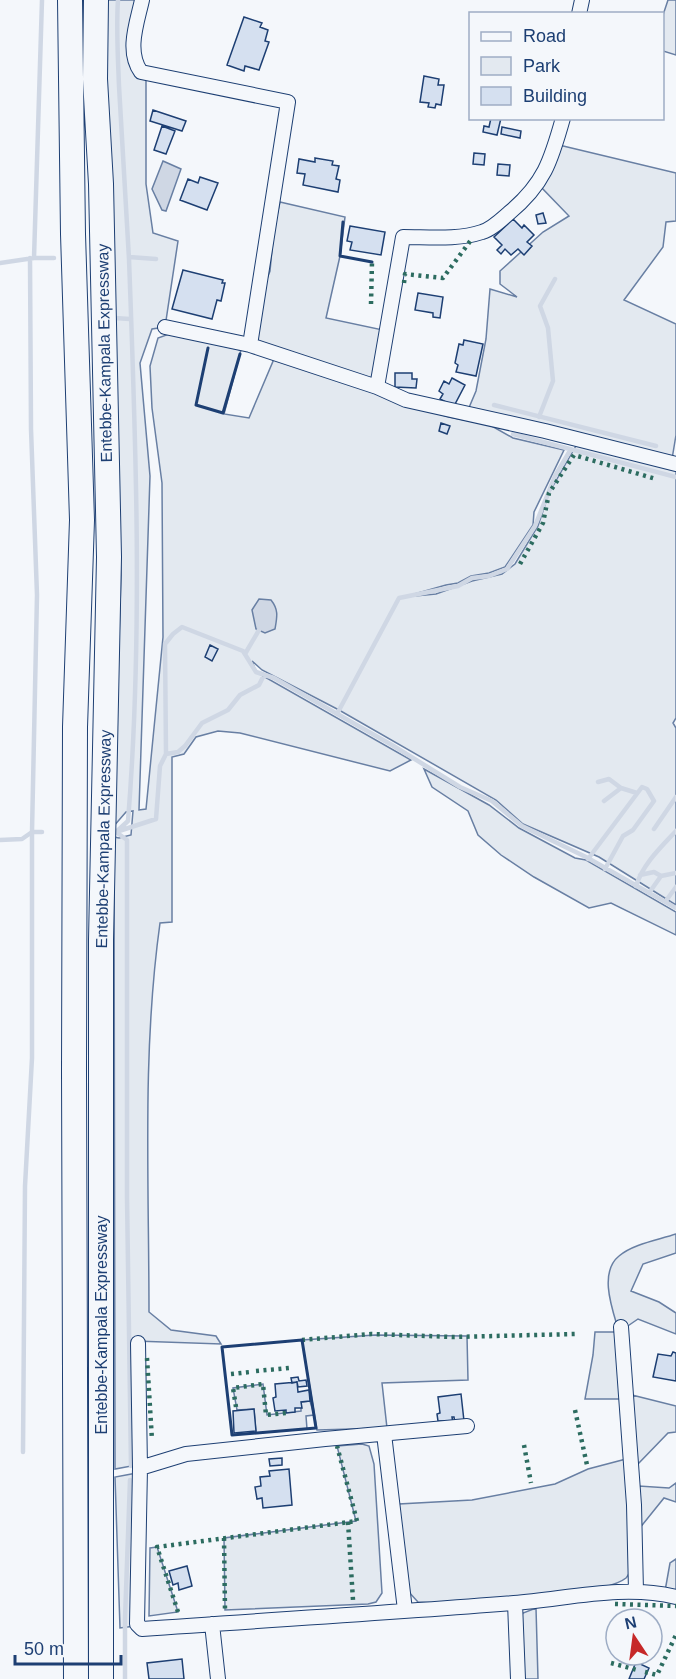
<svg xmlns="http://www.w3.org/2000/svg" width="676" height="1679" viewBox="0 0 676 1679" font-family="Helvetica,sans-serif">
	<rect width="100%" height="100%" fill="#f4f7fb"/>
	<path fill="#e3e9f0" stroke="#687fa3" stroke-width="1.5" d="M107,0H140L127,41L146,79V184L153,233L178,241L165,327L152,329L140,363L150,476L139,810L146,809L163,637L162,483L152,408L150,366L158,338L169,334L241,350L224,414L249,418L274,359L370,388L408,405L449,417L490,425L513,438L564,450L534,512L533,525L505,567L489,573L471,576L458,583L446,585L404,597L436,594L472,581L502,574L515,564L538,526L549,493L577,444L676,468V718L673,723L676,728V905L599,857L523,824L496,800L339,710L262,670L252,661L256,672L411,760L390,771L240,733L218,731L196,737L184,754L172,757V922L160,923C142,1052 149,1182 149,1312L171,1330L216,1336L221,1344L135,1341L137,1465L115,1469L114,837L119,838L131,835L133,811L126,812L113,827L121,575L107,113Z
		M668,0H676V55L663,51V15Z
		M559,145L676,173V221L666,222L663,247L624,300L676,324V435L672,459L468,410L476,391L486,339L490,289L517,297L500,284V271L543,232L569,216L541,187Z
		M280,202L345,217L340,256L326,318L383,330L376,377L370,379L256,342L259,299L270,271L274,228Z
		M424,769L489,805L519,828L575,858L586,860L676,912V935L611,903L589,908L534,877L501,855L478,835L468,811L432,787Z
		M676,1234V1253L643,1264L631,1291L659,1302L676,1313V1334L638,1319L619,1332L624,1399H585L593,1355L595,1332H619C613,1311 598,1273 619,1256C633,1244 658,1240 676,1234Z
		M375,1335L467,1336L468,1380L382,1383L387,1428L317,1430L302,1340Z
		M632,1395L676,1406V1432L668,1433L637,1465Z
		M362,1444L369,1446L374,1464L382,1593L376,1602L368,1604L225,1610L224,1538L356,1521L337,1446Z
		M626,1459L632,1566C630,1570 629,1575 626,1578C601,1598 473,1600 436,1603L418,1602L407,1590L399,1504L472,1500L555,1484L588,1469Z
		M137,1473L135,1626L120,1628L115,1477Z
		M676,1483V1502L664,1498L639,1529V1486L669,1488Z
		M157,1547L178,1612L149,1616L150,1548Z
		M676,1559V1593L665,1591L670,1563Z
		M536,1608L538,1679H523L519,1621L523,1613Z"/>
	<path fill="#e3e8f0" stroke="#687fa3" stroke-width="1.5" d="M263,1384L267,1415L301,1411V1402L310,1401L314,1415L306,1416L307,1429L256,1433L254,1409L237,1410L233,1388Z"/>
	<path fill="#cfd7e4" stroke="#687fa3" stroke-width="1.5" d="M163,161L181,169L166,211L162,210L152,189Z
		M259,599L271,600C279,610 277,617 275,629L265,633L256,629L252,610Z"/>
	<g fill="none" stroke-linecap="round" stroke-linejoin="round">
		<path stroke="#cfd7e4" stroke-width="4.5" d="M129,257L156,259
			M34,258L42,0
			M0,263L34,258H54
			M114,318L130,319
			M494,405L656,446
			M539,417L553,381L548,328L540,306L555,279
			M513,434L676,477
			M245,654L259,630
			M337,714L399,598L458,586L472,578L489,576L507,569L535,526L555,476L571,449
			M166,754L165,644L173,634L182,627L243,651L256,672L274,678L392,745L460,787L492,801L522,826L586,857L676,908
			M598,782L609,779L621,788L637,793
			M604,801L621,788
			M654,829L676,797
			M119,831L156,819L160,766L166,754L178,752L185,746L202,723L228,710L240,695L259,685L264,675
			M116,832L128,821C143,635 136,445 129,259C126,201 122,144 119,86C118,58 116,28 118,0
			M116,832L127,840V1197L131,1466
			M0,840L22,839L32,832H42
			M588,859L642,787L647,789L654,801L633,830L623,836L605,869
			M640,875L654,872L661,876
			M636,886C643,864 660,848 676,831
			M649,893L661,876L676,873
			M665,902L676,887
			M23,1452L25,1186L32,1058V832L37,595L31,429L30,258
			M125,1679V1619L130,1480"/>
	</g>
	<path fill="#d5e0f0" stroke="#1d3f73" stroke-width="1.5" d="M244,17L262,23L260,27L268,30L265,41L269,42L259,70L245,66L244,71L227,65Z
		M424,76L439,79L438,85H444L441,105L436,104L435,108L428,107L429,103L420,102Z
		M153,110L186,121L182,131L150,121Z
		M491,118H501L497,135L483,132L484,126L489,127Z
		M162,126L175,131L166,154L154,150Z
		M502,127L521,131L520,138L501,134Z
		M474,153L485,154L484,165L473,164Z
		M315,158L333,161L332,165L339,166L336,179L340,180L338,192L303,185L305,174L297,173L299,159L315,162Z
		M498,164L510,165L509,176L497,175Z
		M200,177L218,183L207,210L180,200L188,179L198,183Z
		M543,213L546,223L538,224L536,215Z
		M513,219L522,228L524,225L534,235L527,242L532,246L524,255L518,249L511,255L505,249L501,254L497,250L502,245L494,237Z
		M350,226L385,232L381,255L350,250L352,242L347,241Z
		M183,270L223,280L222,283H225L221,301L217,300L212,319L172,309Z
		M418,293L443,297L440,318L433,317V313L415,310Z
		M464,340L483,344L476,376L456,372L458,365L455,363L459,344L463,345Z
		M395,373H412V379H417L416,388L395,387Z
		M452,378L465,385L454,406L440,399L443,394L439,391L444,381L449,384Z
		M441,423L450,426L447,434L439,431Z
		M210,645L218,649L212,661L205,657Z
		M673,1352L676,1353V1381L653,1377L658,1354L671,1356Z
		M298,1377L299,1381L306,1380L307,1386L298,1387L297,1382L292,1383L291,1378Z
		M297,1382L298,1392L309,1390L310,1401L301,1402L302,1408H295V1412L286,1413V1410L275,1411L273,1398L276,1397L275,1384Z
		M461,1394L464,1421L455,1424L454,1417H452L453,1424L445,1426L444,1421H438L437,1414L440,1413L438,1397Z
		M254,1409L256,1431L234,1433L233,1411Z
		M282,1458V1465L270,1466L269,1459Z
		M289,1469L292,1505L263,1508L262,1498L257,1499L255,1487L261,1486L260,1477L270,1476L269,1471Z
		M187,1566L192,1586L179,1590L178,1583L173,1585L169,1571Z
		M182,1659L184,1679H149L147,1663Z
		M636,1662L649,1668L644,1679H629Z"/>
	<g fill="none" stroke-linecap="round" stroke-linejoin="round">
		<defs>
			<path id="street" d="M142,0C137,23 126,51 141,72L288,102L250,345
				M579,14L582,0
				M165,327L250,345L377,387L406,400L545,431L676,464
				M377,387L403,237C429,237 458,240 482,232C492,229 501,220 509,213C544,184 551,161 563,118
				M621,1327L634,1505L636,1591
				M138,1343L140,1468L137,1624L142,1629C266,1620 390,1613 514,1603C567,1599 623,1584 676,1597
				M384,1434L405,1610
				M140,1468L186,1454L325,1439L467,1426
				M515,1603L518,1679
				M212,1624L218,1679"/>
			<path id="highway" d="M70,0L73,234L82,520L75,727L74,1071L76,1679
				M96,0L95,79L101,184L109,557L101,940V1679"/>
		</defs>
		<use href="#street" stroke="#1d3f73" stroke-width="16"/>
		<use href="#highway" stroke="#1d3f73" stroke-width="26"/>
		<use href="#street" stroke="#f4f7fb" stroke-width="14"/>
		<use href="#highway" stroke="#f4f7fb" stroke-width="24"/>
		<path stroke="#2c6c60" stroke-width="4.5" stroke-dasharray="3 4.5" stroke-linecap="butt" d="M404,283L405,274L443,278L471,240
			M371,304L372,262
			M520,564L543,523L549,493L574,455L656,479
			M302,1340L371,1334L454,1337L575,1334
			M147,1358L152,1440
			M256,1371L289,1368
			M231,1374L250,1372
			M236,1407L233,1388L263,1384L266,1415L286,1413
			M575,1410L587,1465
			M524,1445L531,1483
			M348,1522L353,1600
			M224,1538L225,1610
			M615,1604L676,1606
			M178,1612L157,1547L357,1521L337,1446
			M611,1663L637,1670
			M645,1672L657,1675L676,1635"/>
		<path stroke="#1d3f73" stroke-width="3" d="M343,222L340,256L372,262
			M208,348L196,405L223,413L240,354
			M302,1340L316,1428L232,1435L222,1347Z"/>
	</g>
	<g text-anchor="middle" stroke-width="4.5" stroke-linejoin="round" paint-order="stroke">
		<g font-size="16" fill="#1d3f73" stroke="#f4f7fb">
			<text transform="translate(104 353) rotate(-91)" y="6">Entebbe-Kampala Expressway</text>
			<text transform="translate(103 839) rotate(-89)" y="6">Entebbe-Kampala Expressway</text>
			<text transform="translate(101 1325) rotate(-90)" y="6">Entebbe-Kampala Expressway</text>
		</g>
	</g>
	<rect x="469" y="12" width="195" height="108" fill="#f4f7fb" stroke="#9eadc5" stroke-width="1.5"/>
	<rect x="481" y="32" width="30" height="9" fill="#f4f7fb" stroke="#9eadc5" stroke-width="1.5"/>
	<text x="523" y="42" font-size="18" fill="#1d3f73">Road</text>
	<rect x="481" y="57" width="30" height="18" fill="#e3e9f0" stroke="#9eadc5" stroke-width="1.5"/>
	<text x="523" y="72" font-size="18" fill="#1d3f73">Park</text>
	<rect x="481" y="87" width="30" height="18" fill="#d5e0f0" stroke="#9eadc5" stroke-width="1.5"/>
	<text x="523" y="102" font-size="18" fill="#1d3f73">Building</text>
	<g transform="translate(634 1637) rotate(347)"><circle r="28" fill="#f4f7fb" stroke="#9eadc5" stroke-width="1.5"/>
	<path d="M0-4.5L10 22L0 15L-10 22Z" fill="#c62828"/>
	<text y="-9" font-size="16" font-weight="bold" text-anchor="middle" fill="#1d3f73">N</text>
	</g>
	<path d="M15 1655v9h106v-9" fill="none" stroke="#1d3f73" stroke-width="3"/>
	<text x="24" y="1655" font-size="18" fill="#1d3f73" stroke="#f4f7fb" stroke-width="4.5" paint-order="stroke">50 m</text>
</svg>
